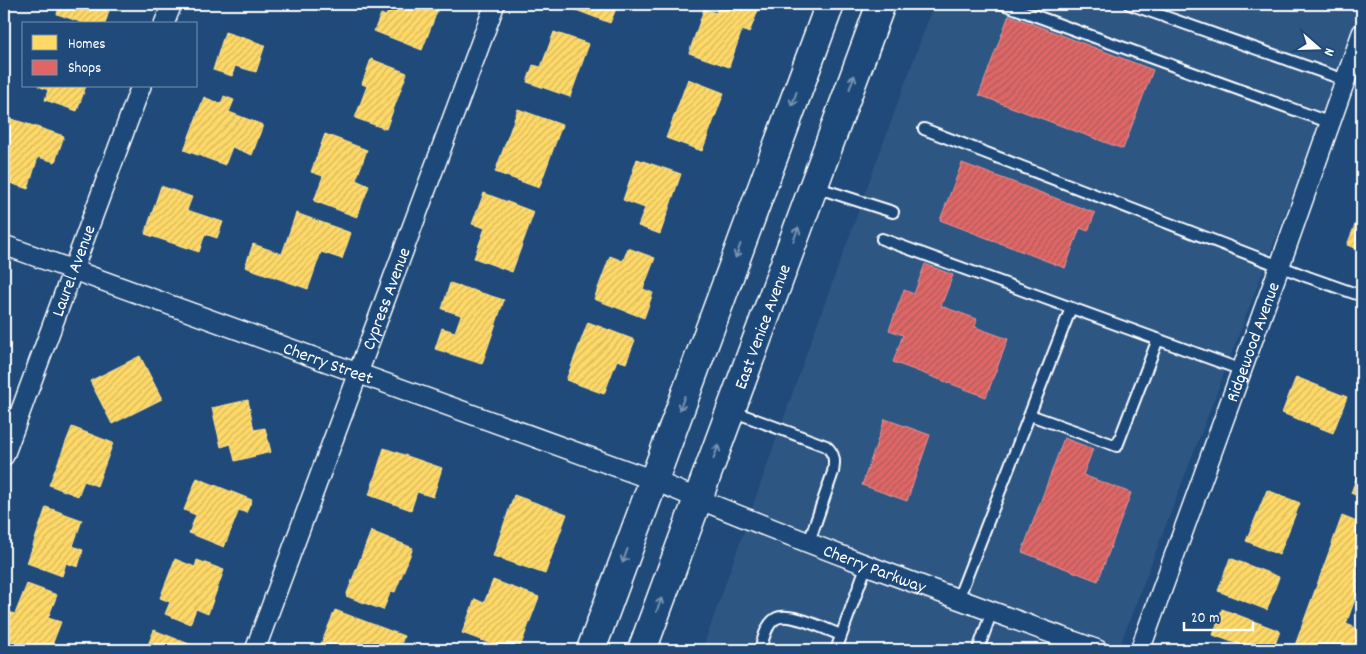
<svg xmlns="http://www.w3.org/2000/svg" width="1366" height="654" viewBox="0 0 1366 654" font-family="Dekko,sans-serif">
	<defs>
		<pattern id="homes-hatch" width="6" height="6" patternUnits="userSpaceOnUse" patternTransform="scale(1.25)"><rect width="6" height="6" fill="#ffd966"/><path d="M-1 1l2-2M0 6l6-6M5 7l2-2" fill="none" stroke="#d2b660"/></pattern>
		<pattern id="shops-hatch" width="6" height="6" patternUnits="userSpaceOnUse" patternTransform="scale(1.25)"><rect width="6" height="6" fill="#e06666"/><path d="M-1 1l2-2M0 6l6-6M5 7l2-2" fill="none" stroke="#ac5d5d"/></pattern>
	</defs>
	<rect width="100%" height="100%" fill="#1f4a7a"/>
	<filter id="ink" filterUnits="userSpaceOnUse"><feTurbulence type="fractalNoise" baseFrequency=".02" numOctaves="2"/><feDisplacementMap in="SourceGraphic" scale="10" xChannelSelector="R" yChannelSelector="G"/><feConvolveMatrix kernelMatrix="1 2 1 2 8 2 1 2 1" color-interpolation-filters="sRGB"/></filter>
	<g filter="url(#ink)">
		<path fill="#2e5683" d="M934,4H1362V13L1118,650H702L807,352Z"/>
		<path fill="url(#homes-hatch)" stroke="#ffe494" d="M60,4H104L102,9L109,11L105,24H86L57,14Z
			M391,4H440L422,50L374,31L381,14L386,16Z
			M560,4H618L610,23Z
			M719,4H746L759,8L749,33L742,30L729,67L689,53L704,9L716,13Z
			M225,32L265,45L256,72L235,66L232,76L213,70Z
			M554,32L589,44L570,97L527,82L533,65L541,67Z
			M371,59L407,73L386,129L355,118L367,86L362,84Z
			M688,79L724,93L702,151L666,138Z
			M38,86H86L77,111L45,100L48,90Z
			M224,96L234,100L229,112L263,125L252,155L232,147L225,165L184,150L204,97L221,104Z
			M518,109L562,125L539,188L495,172Z
			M6,117L64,136L55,162L38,157L28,189L4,181V124Z
			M325,134L367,150L356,180L369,186L357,217L314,201L323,176L311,172Z
			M637,159L681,174L660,234L638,226L645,208L623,200Z
			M161,186L192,197L187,210L223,222L217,238L205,234L199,252L145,234Z
			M484,193L534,212L512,272L474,258L485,228L472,224Z
			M1361,210H1362V251L1347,245Z
			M296,213L351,233L342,259L321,252L308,289L245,267L253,244L282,254Z
			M628,248L655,258L643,289L653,293L644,318L594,299L610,256L623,261Z
			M450,283L504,300L482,364L435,349L442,328L455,332L461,315L442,309Z
			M588,322L635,340L626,363L617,360L604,394L566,380Z
			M140,356L162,399L112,424L90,381Z
			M1296,377L1347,397L1333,433L1282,413Z
			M248,400L254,430L265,428L271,452L235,461L231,444L221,447L212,408Z
			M72,427L113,443L97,486L84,481L78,496L49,485Z
			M384,448L442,468L433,497L417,492L411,510L369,495Z
			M1362,462V498L1351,493Z
			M197,478L252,500L246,513L239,510L224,547L189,533L196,515L184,510Z
			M1267,490L1300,503L1279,555L1246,541Z
			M514,495L567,514L545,574L493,556Z
			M46,507L82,520L73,546L83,550L78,567L66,563L62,576L27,563Z
			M1342,516L1362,524V580L1346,624L1362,630V650H1299L1294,648Z
			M371,531L413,548L395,592L391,591L383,610L346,596Z
			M1230,558L1279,577L1267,610L1218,591Z
			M175,559L195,567L197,560L224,570L208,614L196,609L190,624L165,614L170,602L160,598Z
			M493,580L539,597L519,650H508L462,633L475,599L484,603Z
			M27,584L57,595L48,618L61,622L50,650H18L4,645V616L6,611L15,614Z
			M1222,609L1280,631L1273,650H1254L1213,635Z
			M335,610L404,636L399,650H335L321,644Z
			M154,630L194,646L192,650H146Z"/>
		<path fill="url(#shops-hatch)" stroke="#e99494" d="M1009,15L1153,70L1123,149L979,95Z
			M962,163L1095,213L1088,231L1080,228L1065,268L940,220Z
			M925,264L953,275L941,306L977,319L975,327L1008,339L986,397L893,362L903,335L889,330L904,290L914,294Z
			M885,419L930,435L907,501L862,485Z
			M1064,438L1093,449L1083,475L1131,493L1098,581L1022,552Z"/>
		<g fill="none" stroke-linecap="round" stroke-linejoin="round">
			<defs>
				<path id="service" d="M1003,4L1331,123
					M1129,4L1345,80
					M924,129L1308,277L1362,296
					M815,187L893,212
					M882,239L1242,370
					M732,411L826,446C835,454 835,461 833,472L809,542
					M1030,415L1117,446L1158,339
					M958,599L1071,308
					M760,650C763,640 766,625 775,619C788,610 827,630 841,635
					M836,650L867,564
					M978,650L992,611"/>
				<g id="minor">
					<path d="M164,24L172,4"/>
					<path id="s1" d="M4,245L653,480C799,542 949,596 1098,650"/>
					<path id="s2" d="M4,456L141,86"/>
					<path id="s3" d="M255,650L495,4"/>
					<path id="s4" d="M1140,650L1280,265L1362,33"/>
				</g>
				<g id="primary">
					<path d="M591,650L830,4"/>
					<path id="s5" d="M642,650L881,4"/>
				</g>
			</defs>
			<use href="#service" stroke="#fff" stroke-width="14"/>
			<use href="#minor" stroke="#fff" stroke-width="22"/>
			<use href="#primary" stroke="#fff" stroke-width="31"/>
			<use href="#service" stroke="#1f4a7a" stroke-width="10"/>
			<use href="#minor" stroke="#1f4a7a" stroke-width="19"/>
			<use href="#primary" stroke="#1f4a7a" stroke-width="28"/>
		</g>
		<defs><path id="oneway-shaft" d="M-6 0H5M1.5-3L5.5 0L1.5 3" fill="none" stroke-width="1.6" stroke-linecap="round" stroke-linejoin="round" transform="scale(1.25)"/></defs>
		<g stroke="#7992af">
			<use href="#oneway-shaft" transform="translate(852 82) rotate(-70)"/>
			<use href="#oneway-shaft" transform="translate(794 99) rotate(110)"/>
			<use href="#oneway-shaft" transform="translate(796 234) rotate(-70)"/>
			<use href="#oneway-shaft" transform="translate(738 251) rotate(110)"/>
			<use href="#oneway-shaft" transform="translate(682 403) rotate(110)"/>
			<use href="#oneway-shaft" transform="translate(716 452) rotate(-70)"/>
			<use href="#oneway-shaft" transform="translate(625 556) rotate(110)"/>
			<use href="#oneway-shaft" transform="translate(659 605) rotate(-69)"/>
		</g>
	</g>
	<g text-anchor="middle" stroke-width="5" stroke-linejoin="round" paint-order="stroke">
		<g font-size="18" fill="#fff" stroke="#1f4a7a">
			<text dy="6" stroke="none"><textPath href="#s2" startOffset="198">Laurel Avenue</textPath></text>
			<text dy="6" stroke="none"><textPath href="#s3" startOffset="375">Cypress Avenue</textPath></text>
			<text dy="6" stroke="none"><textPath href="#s5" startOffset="345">East Venice Avenue</textPath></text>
			<text dy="6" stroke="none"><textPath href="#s4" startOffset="328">Ridgewood Avenue</textPath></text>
			<text dy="6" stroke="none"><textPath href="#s1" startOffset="345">Cherry Street</textPath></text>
			<text dy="6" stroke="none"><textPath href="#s1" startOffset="929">Cherry Parkway</textPath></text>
		</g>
	</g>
	<rect width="1366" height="654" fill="none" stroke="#1f4a7a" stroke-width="20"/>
	<rect x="10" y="10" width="1346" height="634" fill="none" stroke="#fff" stroke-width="2" filter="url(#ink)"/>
	<rect x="22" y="22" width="175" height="65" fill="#1f4a7a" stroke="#7992af"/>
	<rect x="32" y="35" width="25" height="15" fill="#ffd966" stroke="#7992af"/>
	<text x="68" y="48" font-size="15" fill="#ffffff">Homes</text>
	<rect x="32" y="60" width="25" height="15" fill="#e06666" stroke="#7992af"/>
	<text x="68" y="72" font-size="15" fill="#ffffff">Shops</text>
	<g transform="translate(1318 48) rotate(110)" stroke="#1f4a7a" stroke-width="4" paint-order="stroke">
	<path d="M0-4L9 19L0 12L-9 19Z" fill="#ffffff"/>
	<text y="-8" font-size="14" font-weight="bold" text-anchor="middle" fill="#ffffff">N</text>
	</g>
	<path d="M1184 622v8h69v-8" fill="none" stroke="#ffffff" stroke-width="2.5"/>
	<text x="1191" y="622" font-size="15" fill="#ffffff" stroke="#1f4a7a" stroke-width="4" paint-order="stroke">20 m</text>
</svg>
